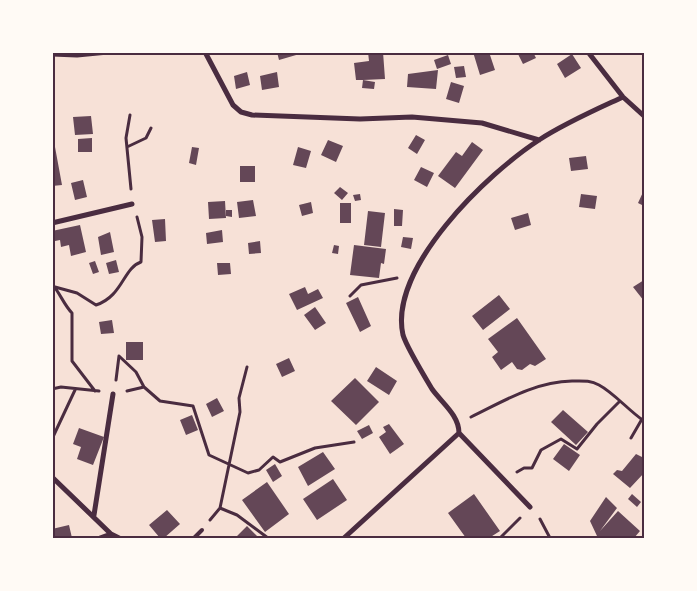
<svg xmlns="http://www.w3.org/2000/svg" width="697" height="591" viewBox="0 0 697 591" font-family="Figtree,sans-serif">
	<rect width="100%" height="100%" fill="#f7e1d7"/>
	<path fill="#644757" d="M277,52H303V53L279,60Z
		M368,52H383L385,79L363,80L375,82L374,89L362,88L363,80H356L354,63L369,61Z
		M473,52H489L495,70L480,75Z
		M517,52H533L536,58L523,64Z
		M572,54L581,68L565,78L557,64Z
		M448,55L451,64L437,69L434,60Z
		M464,66L466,77L456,78L454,67Z
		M438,70L436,89L407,87L408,74Z
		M247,72L250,85L236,89L234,76Z
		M277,72L279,87L262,90L260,76Z
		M451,82L464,86L459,103L446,99Z
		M91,116L93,134L75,135L73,117Z
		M416,135L425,140L417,154L408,148Z
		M92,138V152H78V139Z
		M328,140L343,146L336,162L321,155Z
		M472,142L483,150L455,188L438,176L456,152L462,156Z
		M55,147L62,185L52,186V148Z
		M192,147L199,148L196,165L189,163Z
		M298,147L311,151L306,168L293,165Z
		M586,156L588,169L571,171L569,158Z
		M240,166H255V182H240Z
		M421,167L434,173L427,187L414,180Z
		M83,180L87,197L75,200L71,183Z
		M340,187L348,193L342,200L334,193Z
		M644,190V206L638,203Z
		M360,194L361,200L355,201L353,195Z
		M581,194L597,196L595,209L579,207Z
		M253,200L256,216L239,218L237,202Z
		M225,201L226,218L209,219L208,202Z
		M311,202L313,213L302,216L299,205Z
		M340,203H351V223H340Z
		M394,209L403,210L402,226H394Z
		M226,210H232V217L226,216Z
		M368,211L385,213L381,247L364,245Z
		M528,213L531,225L515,230L511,218Z
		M165,219L166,241L155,242L152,220Z
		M80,225L86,252L71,256L69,245L61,247L60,240L55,241L52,231Z
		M222,230L223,242L207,244L206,233Z
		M110,232L114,252L101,255L98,237Z
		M403,237L413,238L411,249L401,247Z
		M260,241L261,253L249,254L248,243Z
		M334,245L339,246L338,254L332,253Z
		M354,245L386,249L384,264L381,263L379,278L350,275Z
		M116,260L119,272L109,274L106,263Z
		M95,261L99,272L93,274L89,263Z
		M217,263H230L231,274L218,275Z
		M644,280V301L633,287Z
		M305,287L308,294L318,289L323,298L297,310L289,294Z
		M499,295L510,309L483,330L472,316Z
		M358,297L371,326L360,332L346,303Z
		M315,307L326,323L315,330L304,315Z
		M517,318L546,359L535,366L530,364L522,370L517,369L512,362L501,370L492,357L498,352L488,339Z
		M112,320L114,333L101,334L99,322Z
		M126,342H143V360H126Z
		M289,358L295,371L282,377L276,364Z
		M376,367L397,381L389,395L367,381Z
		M355,378L379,402L356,425L331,401Z
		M217,398L224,411L212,417L206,404Z
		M563,410L588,432L576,445L551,422Z
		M192,415L198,430L186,435L180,420Z
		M389,424L404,444L390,454L379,437L386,432L383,427Z
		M369,425L373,433L362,439L357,431Z
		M79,428L104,437L93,465L77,459L81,447L73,444Z
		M564,444L580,455L569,471L553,459Z
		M323,452L335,469L308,486L298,467Z
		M636,454L644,458V473L630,488L613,474L617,470L622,471Z
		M275,464L282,476L273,482L266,470Z
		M333,479L347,500L317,520L303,499Z
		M267,482L289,514L265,532L242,500Z
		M474,494L500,531L489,538H466L448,513Z
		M632,494L641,502L637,507L628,499Z
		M606,497L617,508L600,531L618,511L640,531L634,538H595L597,536L590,521Z
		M167,510L180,524L164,538H160L149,525Z
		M69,525L72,538H52V529Z
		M247,526L258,537L235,538Z"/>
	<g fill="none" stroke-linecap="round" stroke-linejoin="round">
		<path stroke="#4a2c40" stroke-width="3" d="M130,115L126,138L131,189
			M127,147L146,138L151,128
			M52,284C60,293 64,305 72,313V361L95,391
			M55,287L77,293L96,305C123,296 123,268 141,262L142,237L137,217
			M350,296L361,285L397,278
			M116,380L119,356L136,372L144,387
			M52,389L61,387L99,391
			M127,391L144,387L160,401L193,406L209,455L248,473L259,470L273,457L280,462L315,448L354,442
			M471,417C504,401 534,382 572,381C582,381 590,380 599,385C614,393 628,410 644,421
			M631,438L642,419
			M52,439L75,390
			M517,472L524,468H532L541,450L561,439L577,449L597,424L619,402
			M220,508L237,515L268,538
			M540,519L550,538
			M210,520L220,508L240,412L239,398L247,367
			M500,538L520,518"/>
		<path stroke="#4a2c40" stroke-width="4" d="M194,538L202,530"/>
		<path stroke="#4a2c40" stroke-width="5" d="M205,52L233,105L241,112L252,115L360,119L412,117L482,123L539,140
			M588,52L623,97L644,116
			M52,54L77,55L108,52
			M52,223L132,204
			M459,433C459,415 442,403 432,389C426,379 406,345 403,335C388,268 488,173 539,140C565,123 595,110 623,97
			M52,477L111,534L119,538
			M94,515L113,394
			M100,538L111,534
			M344,538L459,433L530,507"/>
	</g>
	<rect width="697" height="591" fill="none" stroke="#fffaf5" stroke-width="108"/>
	<rect x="54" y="54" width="589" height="483" fill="none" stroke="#4a2c40" stroke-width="2"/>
</svg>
